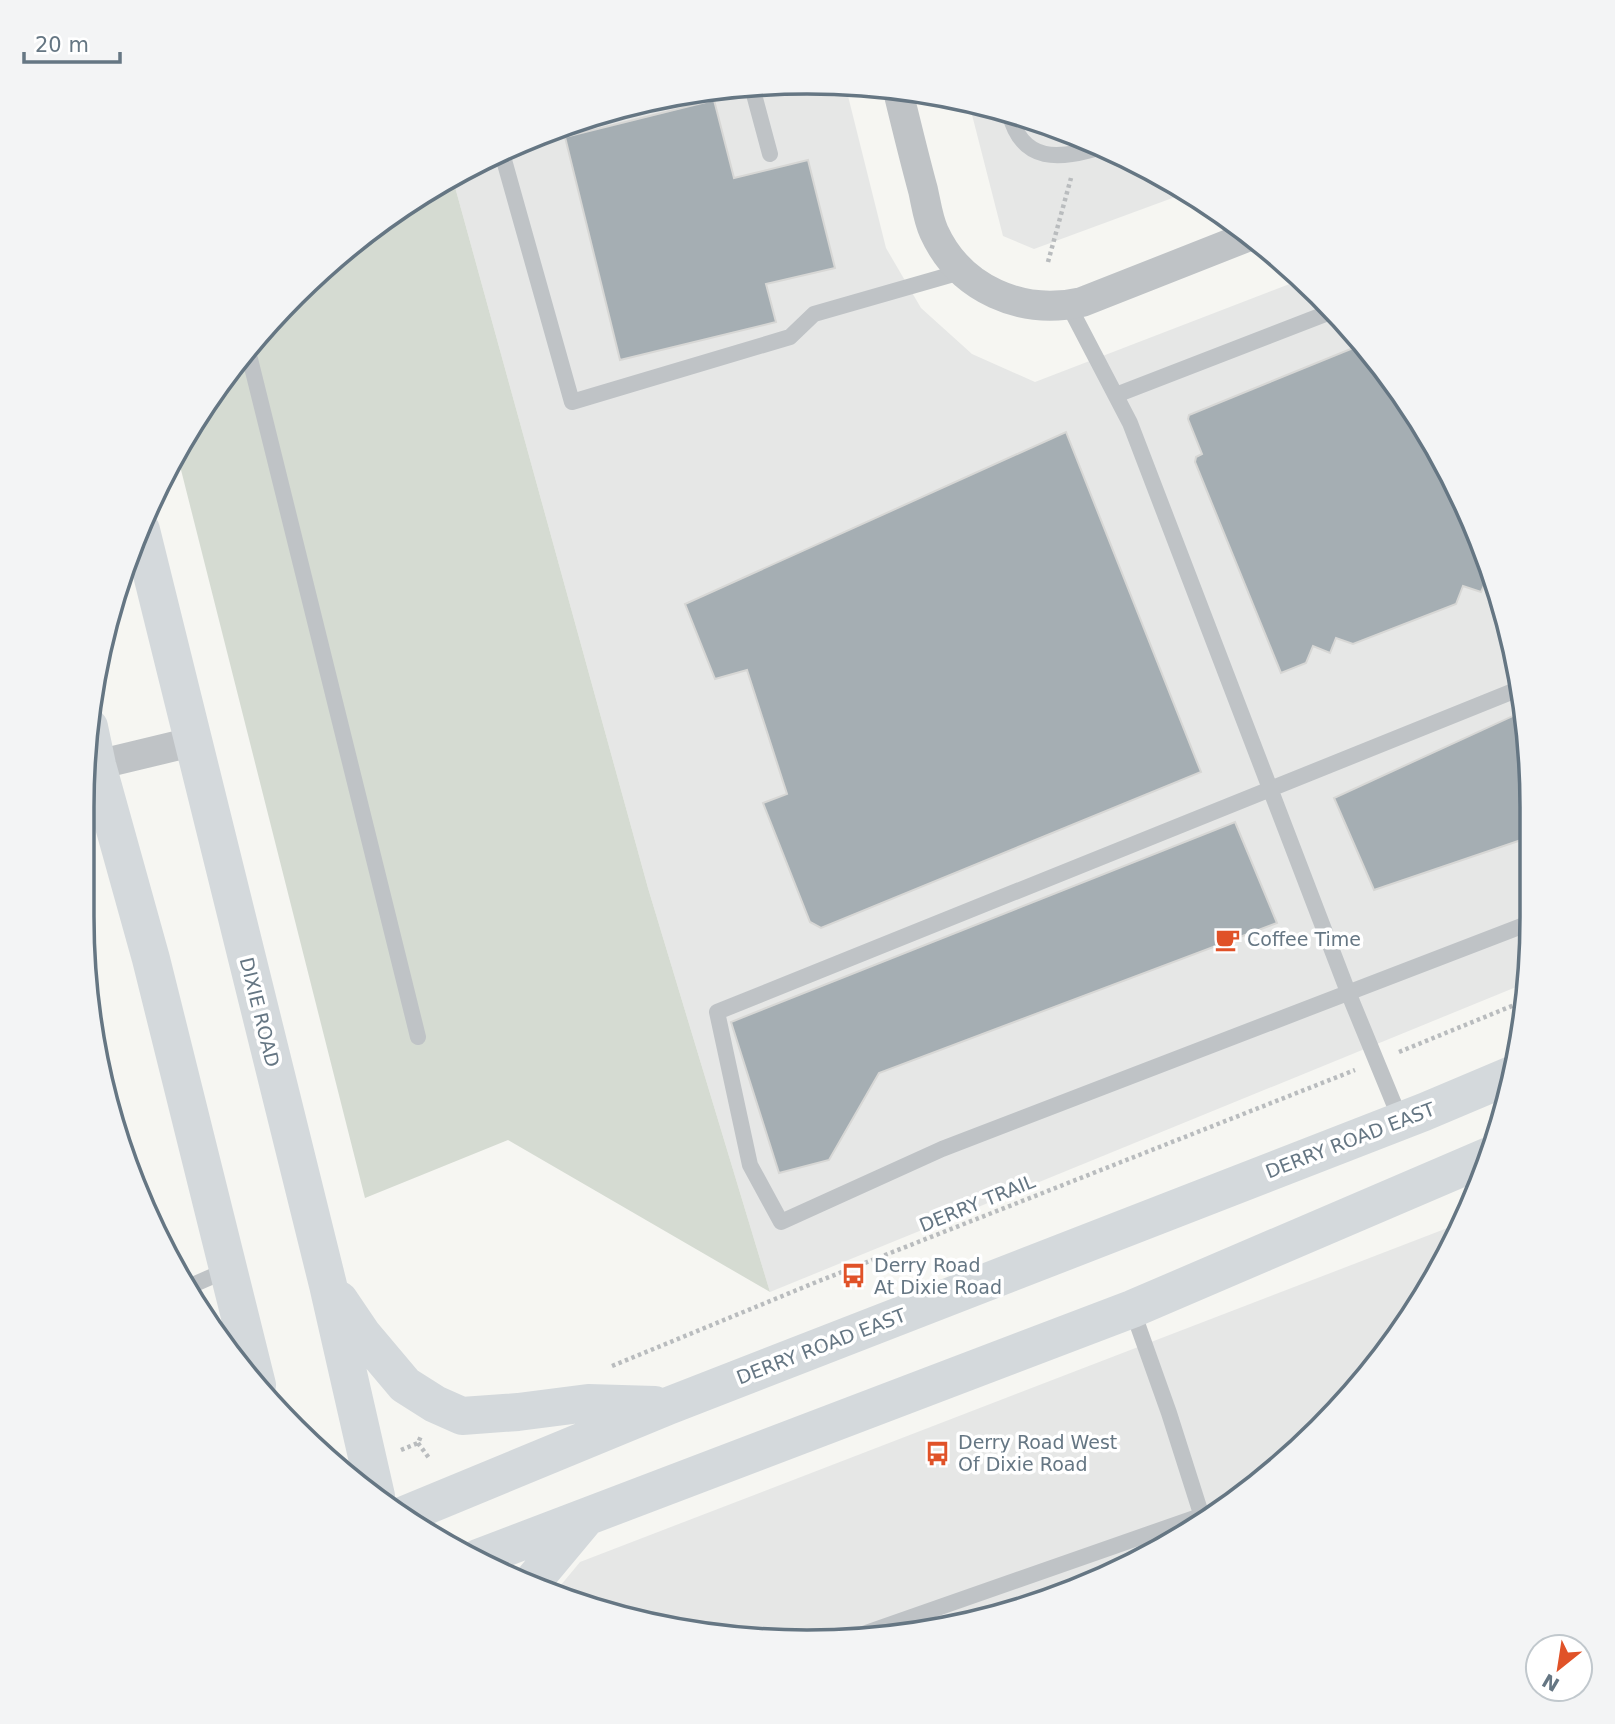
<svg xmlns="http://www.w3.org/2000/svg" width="1615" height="1724" viewBox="0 0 1615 1724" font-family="'DejaVu Sans',sans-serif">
	<rect width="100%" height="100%" fill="#f6f6f2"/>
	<path fill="#e6e7e6" d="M845,84L886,248L921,308L972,354L1035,382L1300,280L1353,329L1435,445L1494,574L1526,712L1533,917L1526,983L770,1292L648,888L452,176L574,121L712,89Z
		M969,103L995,107L1128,157L1186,193L1034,249L1003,236Z
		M1463,1222L1410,1320L1320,1430L1210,1520L1041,1603L903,1635L760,1640L619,1617L556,1591L580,1562Z"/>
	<path fill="#d5dbd2" d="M452,176L648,888L770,1292L508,1140L365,1198L177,454L232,366L329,263Z"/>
	<path fill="#a5aeb3" stroke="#d7d7d5" stroke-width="2" d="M714,100L734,178L808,160L835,268L766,284L776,322L620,360L565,137Z
		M1363,344L1435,445L1495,580L1488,577L1481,592L1463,586L1456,604L1353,644L1336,638L1330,653L1313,646L1306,663L1281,673L1195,462L1196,457L1202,454L1188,419L1189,415Z
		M1066,432L1201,772L821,928L810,922L763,803L787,794L747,670L715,679L685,604Z
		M1526,710L1530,837L1374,890L1334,798Z
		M1235,822L1277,923L879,1073L829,1160L779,1173L731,1022Z"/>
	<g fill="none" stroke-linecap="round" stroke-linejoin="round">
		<path stroke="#b9bcbe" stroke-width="4.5" stroke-dasharray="3.5 3.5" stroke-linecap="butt" d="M1048,262L1071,178
			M1399,1052L1524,1001
			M612,1366L814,1283L1355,1070
			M418,1443L429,1458
			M401,1450L418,1443L421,1436"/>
		<path stroke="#bfc3c6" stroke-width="16" d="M752,87L770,154
			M1009,112C1022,165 1060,159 1102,147
			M502,153L572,402L790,337L814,314L964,271
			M1069,306L1130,423L1348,992L1401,1121
			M235,363L250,359L418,1037
			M1116,395L1333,311
			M1521,688L717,1012L750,1165L781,1222L942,1149L1532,922
			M188,1287L227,1270
			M1132,1309L1169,1413L1204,1523
			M863,1637V1634L1226,1507"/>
		<path stroke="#bfc3c6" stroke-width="30" d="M898,91C906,124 914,157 923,190C926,203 928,219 934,232C960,289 1022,316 1082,302L1252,235
			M84,768L192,742"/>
		<path stroke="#d4d9dc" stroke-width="38" d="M141,530L328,1285L376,1496
			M89,727L97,765L151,959L257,1385
			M339,1300L362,1334L405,1385L435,1404L462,1416L518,1412L588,1403L655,1405
			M404,1515L668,1406L1424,1112L1514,1074
			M478,1558L1132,1309L1489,1156
			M533,1581L583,1521"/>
	</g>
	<defs>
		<symbol id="cafe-bare" viewBox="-9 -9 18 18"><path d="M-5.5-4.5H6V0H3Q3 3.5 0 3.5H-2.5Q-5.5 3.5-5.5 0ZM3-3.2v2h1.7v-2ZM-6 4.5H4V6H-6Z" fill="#e05228" stroke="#fff" stroke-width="2.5" paint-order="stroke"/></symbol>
		<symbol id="bus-bare" viewBox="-9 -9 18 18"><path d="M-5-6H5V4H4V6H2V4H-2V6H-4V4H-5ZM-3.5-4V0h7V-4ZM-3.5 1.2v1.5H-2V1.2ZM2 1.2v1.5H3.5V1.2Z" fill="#e05228" stroke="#fff" stroke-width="2.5" paint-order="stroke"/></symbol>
	</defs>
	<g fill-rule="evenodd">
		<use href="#cafe-bare" x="1210" y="922" width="35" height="35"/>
		<use href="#bus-bare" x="836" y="1258" width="35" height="35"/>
		<use href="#bus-bare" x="920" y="1436" width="35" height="35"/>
	</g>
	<g text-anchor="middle" stroke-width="7" stroke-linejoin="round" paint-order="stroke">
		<g font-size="19" fill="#657683" stroke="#fff" text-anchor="start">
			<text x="1247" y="946">Coffee Time</text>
			<text x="874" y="1272">Derry Road<tspan x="874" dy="22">At Dixie Road</tspan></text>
			<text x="958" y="1449">Derry Road West<tspan x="958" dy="22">Of Dixie Road</tspan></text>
		</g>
		<g font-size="19" fill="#657683" stroke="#fff">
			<text transform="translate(260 1012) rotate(76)" y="7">DIXIE ROAD</text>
			<text transform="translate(1350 1140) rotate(-21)" y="7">DERRY ROAD EAST</text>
			<text transform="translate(977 1203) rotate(-22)" y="7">DERRY TRAIL</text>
			<text transform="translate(821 1346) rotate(-21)" y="7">DERRY ROAD EAST</text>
		</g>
	</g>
	<path d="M0 0H1615V1724H0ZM807 94H807A713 713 0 0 1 1520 807V917A713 713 0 0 1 807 1630H807A713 713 0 0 1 94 917V807A713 713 0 0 1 807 94Z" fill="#f3f4f5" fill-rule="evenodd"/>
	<path fill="none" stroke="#657683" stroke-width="3.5" d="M807 94H807A713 713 0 0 1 1520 807V917A713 713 0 0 1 807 1630H807A713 713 0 0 1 94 917V807A713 713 0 0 1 807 94Z"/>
	<g transform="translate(1559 1668) rotate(210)"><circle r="33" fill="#ffffff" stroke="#c1c8cd" stroke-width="2"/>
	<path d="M0-5L12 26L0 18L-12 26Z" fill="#e05228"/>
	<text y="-10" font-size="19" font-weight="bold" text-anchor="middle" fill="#657683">N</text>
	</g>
	<path d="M24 52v10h96v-10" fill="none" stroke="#657683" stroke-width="3.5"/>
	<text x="35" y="52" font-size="21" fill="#657683" stroke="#ffffff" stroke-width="5" paint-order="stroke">20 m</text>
</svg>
